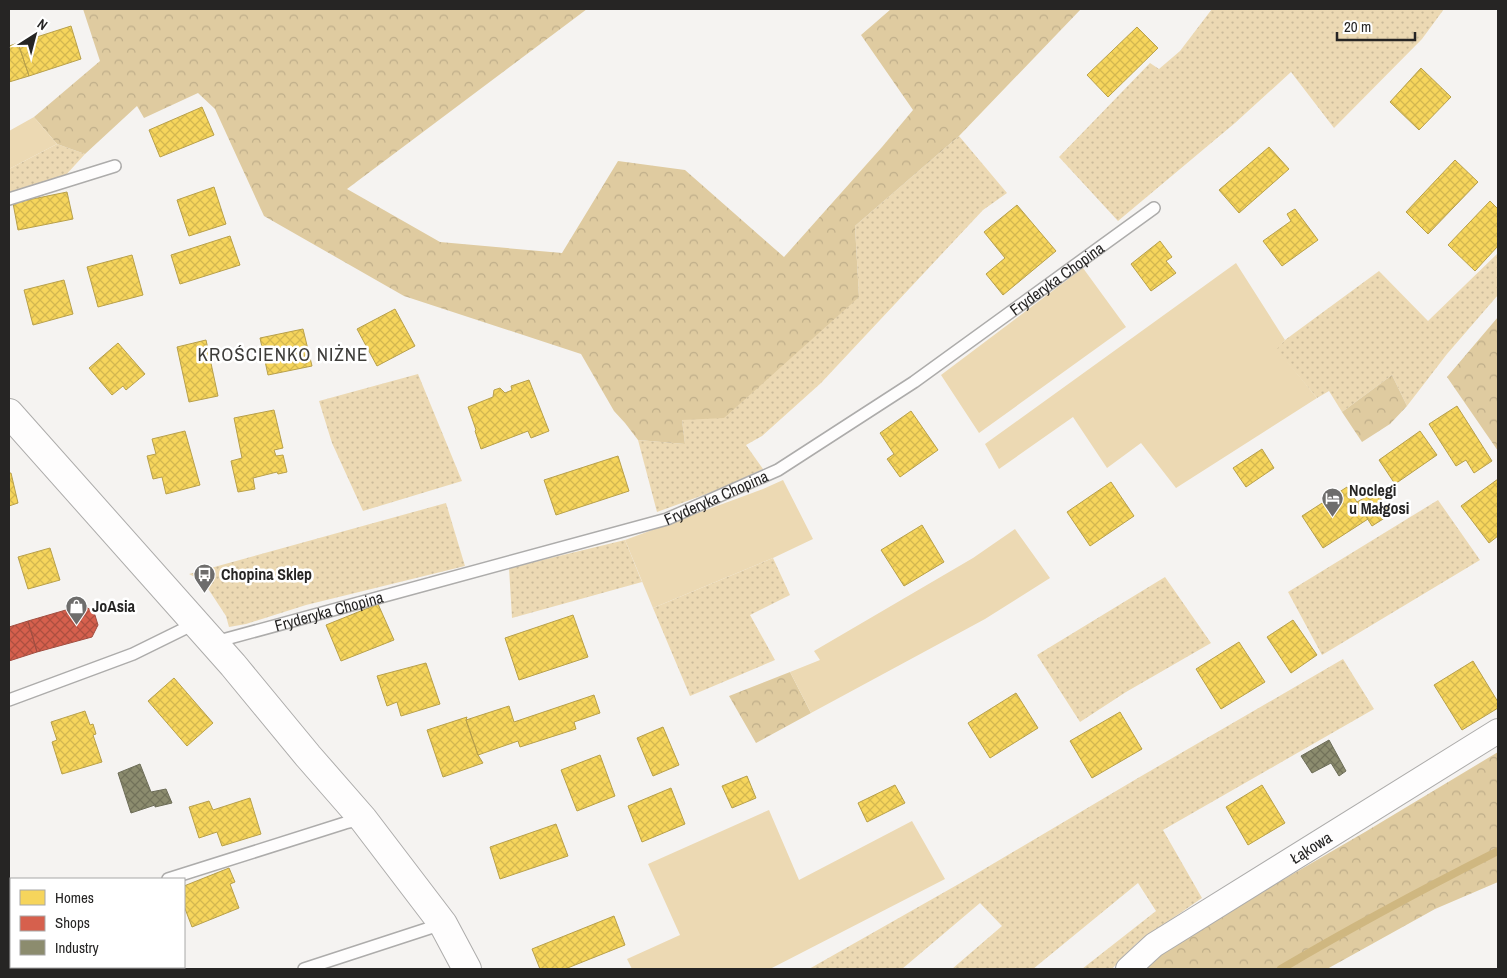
<svg xmlns="http://www.w3.org/2000/svg" width="1507" height="978" viewBox="0 0 1507 978" font-family="'Archivo Narrow',sans-serif">
	<defs>
		<pattern id="grass-dots" width="8" height="8" patternUnits="userSpaceOnUse" patternTransform="scale(1.25)"><rect width="8" height="8" fill="#ecd9b3"/><path d="M2 2h.1M6 6h.1" fill="none" stroke="#caba9a" stroke-width="1.8" stroke-linecap="round"/></pattern>
		<pattern id="forest-crowns" width="20" height="18" patternUnits="userSpaceOnUse" patternTransform="scale(1.25)"><rect width="20" height="18" fill="#dfcba0"/><path d="M2 6a3 3 0 1 1 6 0M12 15a3 3 0 1 1 6 0" fill="none" stroke="#bfae8a"/></pattern>
		<pattern id="homes-cross-hatch" width="8" height="8" patternUnits="userSpaceOnUse" patternTransform="scale(1.25)"><rect width="8" height="8" fill="#f6d55c"/><path d="M0 0l8 8M0 8l8-8" fill="none" stroke="#d3b750"/></pattern>
		<pattern id="shops-cross-hatch" width="8" height="8" patternUnits="userSpaceOnUse" patternTransform="scale(1.25)"><rect width="8" height="8" fill="#d6604d"/><path d="M0 0l8 8M0 8l8-8" fill="none" stroke="#ad4f40"/></pattern>
		<pattern id="industry-cross-hatch" width="8" height="8" patternUnits="userSpaceOnUse" patternTransform="scale(1.25)"><rect width="8" height="8" fill="#8c8c6e"/><path d="M0 0l8 8M0 8l8-8" fill="none" stroke="#72725a"/></pattern>
	</defs>
	<rect width="100%" height="100%" fill="#f5f3f1"/>
	<path fill="url(#grass-dots)" d="M1212,9H1444L1422,39L1334,128L1291,72L1235,123L1118,221L1059,157L1150,63L1159,69L1180,51Z
		M959,136L1007,193L983,210L821,383L762,436L746,445L763,469L720,489L657,512L638,440L685,444L682,420L859,297L855,226Z
		M57,144L85,154L65,176L9,195V169Z
		M1498,253V295L1447,354L1407,406L1392,375L1342,412L1329,391L1317,398L1276,349L1285,340L1379,271L1428,321Z
		M418,374L462,481L363,511L332,443L319,401Z
		M1438,500L1480,560L1322,655L1288,592Z
		M446,503L465,566L306,605L246,624L229,627L226,616L203,581L189,574Z
		M625,540L642,582L512,618L509,568Z
		M773,558L790,595L750,615L775,660L690,696L653,608Z
		M1165,577L1211,643L1126,692L1080,722L1037,655Z
		M1343,659L1374,709L1163,830L1202,898L1137,943L1112,969H1082L1156,911L1138,883L1033,969H952L1002,926L980,903L902,969H809L964,881L1138,778Z"/>
	<path fill="url(#forest-crowns)" d="M83,9H587L347,189L440,242L562,253L618,161L685,170L784,257L882,147L913,110L861,35L891,9H1081L959,136L855,226L859,297L724,418L682,420L685,444L638,440L625,423L614,411L581,354L404,296L264,216L215,109L198,93L144,118L137,106L85,154L57,144L34,117L100,61Z
		M1498,317V451L1447,377Z
		M1392,375L1407,406L1390,424L1362,442L1342,412Z
		M790,672L811,713L756,743L729,696Z
		M1498,752V882L1435,909L1327,969H1138L1186,936L1365,832Z"/>
	<path fill="#ecd9b3" d="M34,117L57,144L9,169V131Z
		M1236,263L1285,340L1277,349L1317,398L1176,488L1141,443L1107,468L1073,417L999,469L985,444Z
		M1083,268L1126,327L979,433L941,375Z
		M783,480L813,539L773,558L653,608L625,540L763,489Z
		M1015,529L1050,578L985,619L811,713L790,672L820,660L814,651L973,558Z
		M769,810L799,880L912,821L945,879L770,969H632L627,959L680,935L648,864Z"/>
	<path fill="url(#homes-cross-hatch)" stroke="#b8a04b" d="M71,26L81,59L29,76L18,43Z
		M1137,27L1158,48L1108,97L1087,75Z
		M18,43L29,76L9,82V46Z
		M1421,68L1451,97L1419,130L1390,102Z
		M202,107L214,135L160,157L149,130Z
		M1269,147L1289,169L1239,213L1219,190Z
		M1455,160L1478,182L1428,234L1406,212Z
		M214,187L226,224L189,236L177,200Z
		M67,192L73,219L18,230L13,203Z
		M1490,201L1498,209V246L1475,271L1448,245Z
		M1017,205L1056,251L1003,295L986,274L1005,258L984,232Z
		M1295,209L1318,240L1282,266L1263,241L1291,221L1287,214Z
		M230,236L240,265L180,284L171,255Z
		M1160,241L1172,257L1166,261L1176,273L1151,291L1131,264Z
		M132,255L143,295L98,307L87,267Z
		M64,280L73,314L33,325L24,290Z
		M395,309L415,346L377,366L357,329Z
		M303,329L312,366L268,375L260,338Z
		M206,340L218,396L189,402L177,347Z
		M118,343L145,374L126,390L123,386L112,395L89,368Z
		M529,380L549,431L531,438L528,431L481,449L475,431L476,430L468,407L493,397L494,390L500,388L505,393L512,390L511,386Z
		M1457,406L1492,461L1474,473L1466,460L1456,466L1429,424Z
		M274,410L283,448L274,450L276,456L283,455L287,472L278,474L277,472L253,478L255,489L238,492L231,461L242,458L234,418Z
		M911,411L938,450L900,477L887,459L894,454L880,433Z
		M185,431L200,485L166,494L162,477L153,479L147,456L156,454L152,439Z
		M1420,431L1437,455L1395,484L1379,460Z
		M1262,449L1274,468L1246,487L1233,468Z
		M618,456L629,491L556,515L544,480Z
		M9,473H11L18,503L9,506Z
		M1498,479V536L1489,543L1461,506Z
		M1111,482L1134,516L1090,546L1067,512Z
		M1347,487L1368,519L1323,548L1302,516Z
		M1376,491L1391,514L1372,526L1357,502Z
		M922,525L944,562L904,586L881,550Z
		M50,548L60,580L28,589L18,557Z
		M378,604L394,640L341,661L326,625Z
		M573,615L588,657L519,680L505,638Z
		M1293,620L1317,655L1291,673L1267,637Z
		M1239,642L1265,682L1221,709L1196,669Z
		M1473,661L1498,702V708L1462,730L1434,685Z
		M426,663L440,704L401,716L397,702L387,706L377,676Z
		M174,678L213,723L187,746L148,701Z
		M1016,693L1038,728L990,758L968,723Z
		M594,695L600,713L574,722L576,729L520,747L518,741L478,755L466,720L509,706L514,722Z
		M85,711L90,725L93,724L96,734L93,735L102,762L62,774L52,742L57,740L51,722Z
		M1120,712L1142,749L1092,778L1070,741Z
		M467,717L466,720L478,755L483,763L443,777L427,730Z
		M663,727L679,765L653,776L637,738Z
		M600,755L615,796L577,811L561,770Z
		M747,776L756,798L732,808L722,786Z
		M895,785L905,803L867,822L858,803Z
		M1262,785L1285,823L1248,845L1226,807Z
		M671,788L685,824L642,842L628,806Z
		M250,798L261,834L222,846L217,832L199,838L189,807L209,801L213,810Z
		M556,824L568,856L500,879L490,847Z
		M229,868L235,882L230,884L239,908L192,927L184,906V886Z
		M614,916L625,945L565,969H540L532,949Z"/>
	<path fill="url(#shops-cross-hatch)" stroke="#a14e41" d="M83,605L94,612L98,625L92,637L37,652L28,621Z
		M28,621L37,652L9,661V627Z"/>
	<path fill="url(#industry-cross-hatch)" stroke="#6d6d58" d="M1329,740L1346,771L1339,776L1331,763L1312,773L1301,756Z
		M140,764L151,792L166,789L172,803L155,807V805L131,813L118,773Z"/>
	<g fill="none" stroke-linecap="round" stroke-linejoin="round">
		<path stroke="#cfb780" stroke-width="8" d="M1281,969C1352,927 1425,888 1498,851"/>
		<defs>
			<g id="lane">
				<path d="M9,199L115,166"/>
				<path id="s1" d="M215,642L667,519L778,470L914,382L1154,208"/>
				<path d="M9,700L133,654L196,623"/>
				<path d="M168,879L345,823L362,819"/>
				<path d="M9,931L11,930"/>
				<path d="M304,969L442,924"/>
			</g>
			<g id="street">
				<path id="s2" d="M1128,969L1154,945L1498,731"/>
			</g>
			<path id="secondary" d="M9,413L233,665L308,756L363,819L443,924L467,969"/>
		</defs>
		<use href="#lane" stroke="#adacab" stroke-width="14"/>
		<use href="#street" stroke="#adacab" stroke-width="26"/>
		<use href="#secondary" stroke="#adacab" stroke-width="30"/>
		<use href="#lane" stroke="#fefdfd" stroke-width="11"/>
		<use href="#street" stroke="#fefdfd" stroke-width="24"/>
		<use href="#secondary" stroke="#fefdfd" stroke-width="28"/>
	</g>
	<defs>
		<symbol id="hotel-pin" viewBox="-11 -11 22 30"><path d="M0 17L-7.5 6A9.5 9.5 0 1 1 7.5 6Z" fill="#6e6d6c" stroke="#fff"/><path d="M-6-4.5h1.5V1H6V5H4.5V3h-9V5H-6ZM-4 0a1.8 1.8 0 1 1 3.6 0ZM.5 0V-2.5h3Q6-2.5 6 0Z" fill="#fff"/></symbol>
		<symbol id="bus-pin" viewBox="-11 -11 22 30"><path d="M0 17L-7.5 6A9.5 9.5 0 1 1 7.5 6Z" fill="#6e6d6c" stroke="#fff"/><path d="M-5-6H5V4H4V6H2V4H-2V6H-4V4H-5ZM-3.5-4V0h7V-4ZM-3.5 1.2v1.5H-2V1.2ZM2 1.2v1.5H3.5V1.2Z" fill="#fff"/></symbol>
		<symbol id="shop-pin" viewBox="-11 -11 22 30"><path d="M0 17L-7.5 6A9.5 9.5 0 1 1 7.5 6Z" fill="#6e6d6c" stroke="#fff"/><path d="M-5-2.5h2.3a2.7 3.5 0 0 1 5.4 0H5L5.5 6h-11ZM-1.5-2.5h3a1.5 2.3 0 0 0-3 0Z" fill="#fff"/></symbol>
	</defs>
	<g fill-rule="evenodd">
		<use href="#hotel-pin" x="1320" y="486" width="25" height="34"/>
		<use href="#bus-pin" x="192" y="562" width="25" height="34"/>
		<use href="#shop-pin" x="64" y="594" width="25" height="34"/>
	</g>
	<g text-anchor="middle" stroke-width="5" stroke-linejoin="round" paint-order="stroke">
		<g font-size="16" fill="#262524" stroke="#fff">
			<text dy="6" stroke="none"><textPath href="#s1" startOffset="928">Fryderyka Chopina</textPath></text>
			<text dy="6" stroke="none"><textPath href="#s1" startOffset="522">Fryderyka Chopina</textPath></text>
			<text dy="6" stroke="none"><textPath href="#s1" startOffset="118">Fryderyka Chopina</textPath></text>
			<text dy="6" stroke="none"><textPath href="#s2" startOffset="220">Łąkowa</textPath></text>
		</g>
		<g font-size="16" font-weight="bold" fill="#262524" stroke="#fff" text-anchor="start">
			<text x="1349" y="496">Noclegi<tspan x="1349" dy="18">u Małgosi</tspan></text>
			<text x="221" y="580">Chopina Sklep</text>
			<text x="92" y="612">JoAsia</text>
		</g>
		<g font-size="19" letter-spacing="1" fill="#3e3d3a" stroke="#fff">
			<text x="283" y="361">KROŚCIENKO NIŻNE</text>
		</g>
	</g>
	<rect width="1507" height="978" fill="none" stroke="#262524" stroke-width="20"/>
	<rect x="10" y="878" width="175" height="90" fill="#ffffff" stroke="#a8a8a7"/>
	<rect x="20" y="890" width="25" height="15" fill="#f6d55c" stroke="#a8a8a7"/>
	<text x="55" y="903" font-size="15" fill="#262524">Homes</text>
	<rect x="20" y="916" width="25" height="15" fill="#d6604d" stroke="#a8a8a7"/>
	<text x="55" y="928" font-size="15" fill="#262524">Shops</text>
	<rect x="20" y="940" width="25" height="15" fill="#8c8c6e" stroke="#a8a8a7"/>
	<text x="55" y="953" font-size="15" fill="#262524">Industry</text>
	<g transform="translate(35 35) rotate(36)" stroke="#ffffff" stroke-width="4" paint-order="stroke">
	<path d="M0-4L9 19L0 12L-9 19Z" fill="#262524"/>
	<text y="-8" font-size="14" font-weight="bold" text-anchor="middle" fill="#262524">N</text>
	</g>
	<path d="M1337 32v8h78v-8" fill="none" stroke="#262524" stroke-width="2.5"/>
	<text x="1344" y="32" font-size="15" fill="#262524" stroke="#ffffff" stroke-width="4" paint-order="stroke">20 m</text>
</svg>
